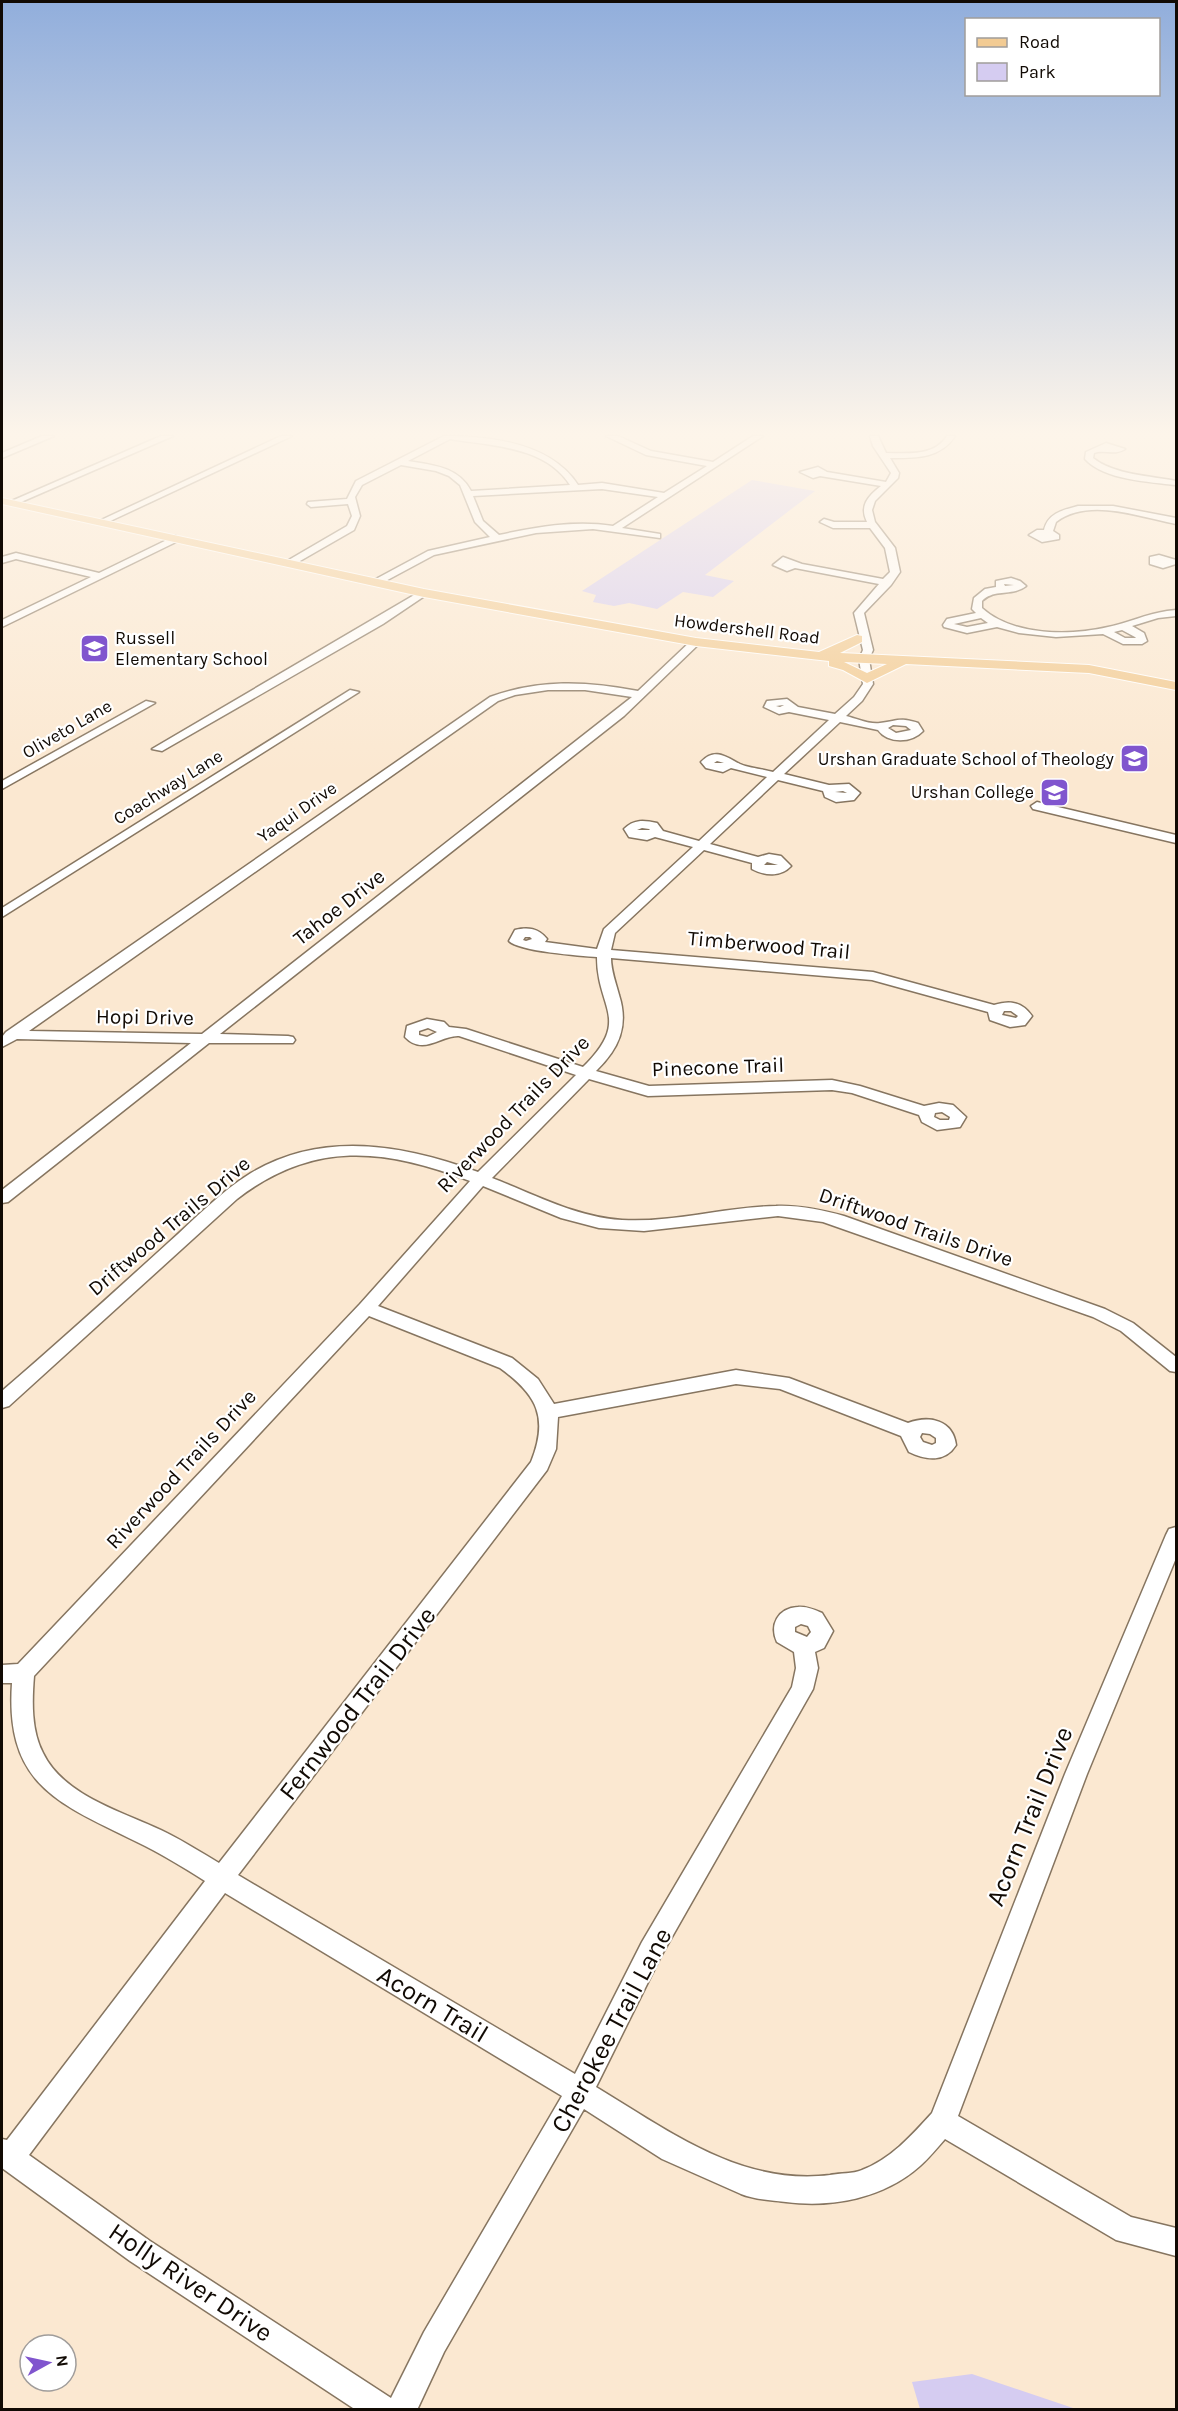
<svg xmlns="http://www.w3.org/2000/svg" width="1178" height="2411" viewBox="0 0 1178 2411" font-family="Karla,sans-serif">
	<rect width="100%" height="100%" fill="#fbe8d1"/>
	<path fill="#d5ccf1" d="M752,480L815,491L705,575L734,581L713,597L683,592L657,609L629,603L614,606L593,602L596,595L582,591Z
		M972,2374L1076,2409H920L912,2382Z"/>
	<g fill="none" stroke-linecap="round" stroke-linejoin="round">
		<defs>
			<path id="minor" d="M42,436H54L2,458V453Z
				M161,436H173L14,505L7,503Z
				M281,436H292L106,523L99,521Z
				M444,436C491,436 551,443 578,485L602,483L664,493L707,466L646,455L606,436H618L651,451L713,462L753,436H763L622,528L660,534V538L593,529L536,533L434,555L380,584H374V580L428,551L490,537L475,522L460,485L449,476L436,471L401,465L362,485L355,497L360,516L354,530L293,565H287V561L347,526L352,516L348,504L311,507L307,504L308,502L347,499L356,481ZM450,439C492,446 545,446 570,485L471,491C459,467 433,465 408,461ZM602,489L658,497L613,526C575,520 536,527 499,535L483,521L473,496Z
				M870,436H878L886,453C907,453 934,457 947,436H955C940,459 915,458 890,458L899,473L898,478L875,501L872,510L875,522L895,548L900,572L891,585L864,613L873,650L869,659L873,684L862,701L846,716C855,718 870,725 880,723C897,721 900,717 918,723L923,731C912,743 888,744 878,730L840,722L784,774L829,785L849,784L860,793L854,800L836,802L825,797L823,791L778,780L710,844L758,857L769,854L781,856L791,866C781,877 765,876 752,869V863L704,850L615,933L611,950L873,972L994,1005C1010,1000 1022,1002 1032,1016L1025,1025L1010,1027L990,1020L988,1012L872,980L611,958C611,971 616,983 619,995C629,1026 619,1049 596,1071L649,1086L832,1080L860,1086L924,1106L939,1103L953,1105L966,1117L960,1127L937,1130L922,1122L919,1115L852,1093L832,1090L648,1096L589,1079L492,1178C534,1194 576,1217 622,1220C673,1223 724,1207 776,1206C799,1205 822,1210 844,1216L1105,1309L1133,1323L1176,1357V1372L1170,1371L1121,1331L1093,1317L823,1222L778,1216L644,1231L599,1228L561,1218L483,1186L378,1306L512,1358L538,1379L554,1404L736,1370L789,1378L908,1423C929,1415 953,1420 956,1445C945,1463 925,1460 909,1452L901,1436L780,1389L736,1384L558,1417L556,1449L547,1470L238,1875L575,2074L642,1942L792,1687L796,1668L794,1652L777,1642C769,1625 778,1608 798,1607C806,1606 815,1610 822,1613L833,1631L824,1648L815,1652L818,1668L813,1689L660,1958L596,2087C669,2131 741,2186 830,2175C840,2173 853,2174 862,2170C891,2159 912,2135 932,2113L1065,1774L1166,1535L1169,1529L1176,1527V1558L1087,1774L958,2116L1131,2217L1176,2228V2256L1116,2240L945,2139C937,2148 929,2158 920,2166C884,2198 833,2208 786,2202C771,2200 756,2200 741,2194L662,2159L584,2109L444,2352L417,2410H356L130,2261L2,2168V2139L7,2140L205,1881C183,1867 160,1853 137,1842C58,1803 5,1785 12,1683H2V1665L18,1664L360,1304L470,1181C385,1148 313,1140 237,1199L9,1406L2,1408V1391C58,1343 113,1293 168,1243C195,1219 220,1192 251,1173C323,1130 404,1145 478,1172L576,1075L459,1036C441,1035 423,1056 405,1037L407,1026L427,1019L444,1022L449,1027L466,1029L583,1067C632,1019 597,1009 597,957C580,956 518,951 509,941L515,930C528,927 538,928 547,939L545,942L597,949L604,929L693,847L655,837L647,840L629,837L624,829C634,819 644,820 657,823L663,831L699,841L767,777L731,768L723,772L706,768L701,762C715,747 726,757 740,764C749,768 763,769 773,772L829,720L789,712L779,714L764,707L767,701L787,699L798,707L835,714L854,697L863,684L859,659L863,650L854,613L879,584L795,568L787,571L773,565L783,557L802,564L883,579L890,572L885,548L870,528H833L820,522L824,519L834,522H867C859,506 868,496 881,486L820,476L813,478L800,472L818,467L827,472L886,482L891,473L873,446ZM784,705L780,707L776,706ZM893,725L906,726L911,730L896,733L888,728ZM717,761L724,763H714ZM843,791L847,793L835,792ZM642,828L649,829L650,830H637ZM767,862L778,865H764ZM525,937H530L532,939L526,941L523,940ZM1011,1011L1018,1016L1016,1018L1002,1015L1004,1011ZM428,1028L437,1032L427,1037L419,1035V1031ZM942,1112L950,1117L949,1120H940L934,1117L935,1113ZM369,1316L500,1368C537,1395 549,1417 531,1462L219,1863C202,1853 185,1842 167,1833C127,1813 64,1797 43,1753C31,1730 32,1701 34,1676ZM922,1433L930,1434L936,1438V1443L932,1445L923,1442L920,1437ZM801,1624L808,1626L811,1632L807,1637L795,1632V1627ZM225,1893L562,2096L424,2332L391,2398L150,2241L29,2155Z
				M1106,443L1125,449C1114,456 1104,449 1094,453L1093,458C1114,475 1151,476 1176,481V485C1150,482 1104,480 1085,459L1086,452Z
				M1078,506H1113L1176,518V524C1139,517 1089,497 1056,522L1053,531L1059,535V539L1042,542L1029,535L1037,530H1044C1048,513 1063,510 1078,506Z
				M175,536L178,537V541L2,627V620L91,577L16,559L2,563V557L16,553L99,573Z
				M1159,555L1176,560V564L1163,568L1150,564V557Z
				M1011,578L1020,581L1026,586C1012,597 995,588 982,601V608C1013,636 1069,636 1108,627C1128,623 1146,614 1167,611L1176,610V616L1158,618L1132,626L1144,633L1147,641L1142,644H1123L1103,634L1056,637L1019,633L997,627L967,633L944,627L943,625L947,619L976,613L972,609L974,598L985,589L996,587V581ZM1004,584L1014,585L1005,586ZM981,618L988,623L967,627L954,624ZM1122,630L1135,637L1136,638H1125L1114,632Z
				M421,591L429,593L383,624L162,751L152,749Z
				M692,640L701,642L624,716L220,1034L288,1036L293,1037L295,1040L293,1043H209L8,1202L2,1203V1190L191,1043L17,1039L2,1047V1037L6,1032L490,697C539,679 587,681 638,691ZM548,690H585L632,697L202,1034L29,1031L498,701L515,695Z
				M350,690L359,692L2,917V908Z
				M146,701L155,703L2,789V781Z
				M1037,802L1176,835V843L1033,809L1031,806Z"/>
			<path id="major" d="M2,498L424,589L696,638L819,652L857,635L862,636V642L840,653L1089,665L1176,682V690L1089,673L906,664L867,683L843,670L829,666V661L696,646L424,597L2,504ZM844,662L887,664L867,673Z"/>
		</defs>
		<use href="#minor" stroke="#867560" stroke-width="3"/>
		<use href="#major" stroke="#fff" stroke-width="2"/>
		<use href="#minor" fill="#fff" fill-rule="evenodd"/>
		<use href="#major" fill="#f2cb93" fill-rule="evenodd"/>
	</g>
	<linearGradient id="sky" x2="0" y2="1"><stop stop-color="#91aedc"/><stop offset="0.56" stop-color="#fdf5ea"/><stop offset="1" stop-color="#fdf5ea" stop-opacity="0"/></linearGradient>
	<rect width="1178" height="774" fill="url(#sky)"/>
	<defs>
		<symbol id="school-square" viewBox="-11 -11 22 22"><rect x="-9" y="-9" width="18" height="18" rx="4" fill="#8055ce" stroke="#fff"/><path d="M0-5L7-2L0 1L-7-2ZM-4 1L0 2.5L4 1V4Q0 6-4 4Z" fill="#fff"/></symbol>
		<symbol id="university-square" viewBox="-11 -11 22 22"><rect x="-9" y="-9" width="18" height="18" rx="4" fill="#8055ce" stroke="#fff"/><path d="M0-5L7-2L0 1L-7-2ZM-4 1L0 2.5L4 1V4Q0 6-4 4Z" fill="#fff"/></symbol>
	</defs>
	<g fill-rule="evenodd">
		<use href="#school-square" x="78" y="632" width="33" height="33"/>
		<use href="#school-square" x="1118" y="742" width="33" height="33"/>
		<use href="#university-square" x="1038" y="776" width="33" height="33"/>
	</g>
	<g text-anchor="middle" stroke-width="4.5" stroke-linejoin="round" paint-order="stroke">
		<g font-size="18" fill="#110a04" stroke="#fff">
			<text transform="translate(747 629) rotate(7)" y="6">Howdershell Road</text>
			<text transform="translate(67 729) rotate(-30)" y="6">Oliveto Lane</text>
			<text transform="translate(168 787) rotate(-32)" y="6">Coachway Lane</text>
			<text transform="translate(297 812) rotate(-35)" y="6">Yaqui Drive</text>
		</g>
		<g font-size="18" fill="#110a04" stroke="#fff" text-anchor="end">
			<text x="115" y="644" text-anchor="start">Russell<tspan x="115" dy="21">Elementary School</tspan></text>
			<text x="1114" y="765">Urshan Graduate School of Theology</text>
			<text x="1034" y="798">Urshan College</text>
		</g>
		<g font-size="21" fill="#110a04" stroke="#fff">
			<text transform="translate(339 907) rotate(-38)" y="7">Tahoe Drive</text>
			<text transform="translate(769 945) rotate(5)" y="7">Timberwood Trail</text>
			<text transform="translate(145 1017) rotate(1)" y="7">Hopi Drive</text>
			<text transform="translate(718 1067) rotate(-2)" y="7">Pinecone Trail</text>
			<text transform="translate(513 1114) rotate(-46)" y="7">Riverwood Trails Drive</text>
			<text transform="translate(169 1226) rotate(-40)" y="7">Driftwood Trails Drive</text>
			<text transform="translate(916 1227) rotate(19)" y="7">Driftwood Trails Drive</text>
			<text transform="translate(181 1469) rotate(-47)" y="7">Riverwood Trails Drive</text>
		</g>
		<g font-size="26" fill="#110a04" stroke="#fff">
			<text transform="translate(357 1703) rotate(-52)" y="9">Fernwood Trail Drive</text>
			<text transform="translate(1029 1816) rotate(-68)" y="9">Acorn Trail Drive</text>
			<text transform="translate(433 2004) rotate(31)" y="9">Acorn Trail</text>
			<text transform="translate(611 2030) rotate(-62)" y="9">Cherokee Trail Lane</text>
			<text transform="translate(191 2282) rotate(34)" y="9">Holly River Drive</text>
		</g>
	</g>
	<rect width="1178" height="2411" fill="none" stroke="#110a04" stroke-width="6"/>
	<rect x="965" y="18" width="195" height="78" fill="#ffffff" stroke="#a09d9b" stroke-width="1.5"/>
	<rect x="977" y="38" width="30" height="9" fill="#f2cb93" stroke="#a09d9b" stroke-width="1.5"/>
	<text x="1019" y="48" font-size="18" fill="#110a04">Road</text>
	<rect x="977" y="63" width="30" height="18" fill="#d5ccf1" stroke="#a09d9b" stroke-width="1.5"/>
	<text x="1019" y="78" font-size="18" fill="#110a04">Park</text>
	<g transform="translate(48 2363) rotate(82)"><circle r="28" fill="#ffffff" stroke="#a09d9b" stroke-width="1.5"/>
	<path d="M0-4.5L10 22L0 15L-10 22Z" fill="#8055ce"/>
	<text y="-9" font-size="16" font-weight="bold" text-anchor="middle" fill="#110a04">N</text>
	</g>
</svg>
